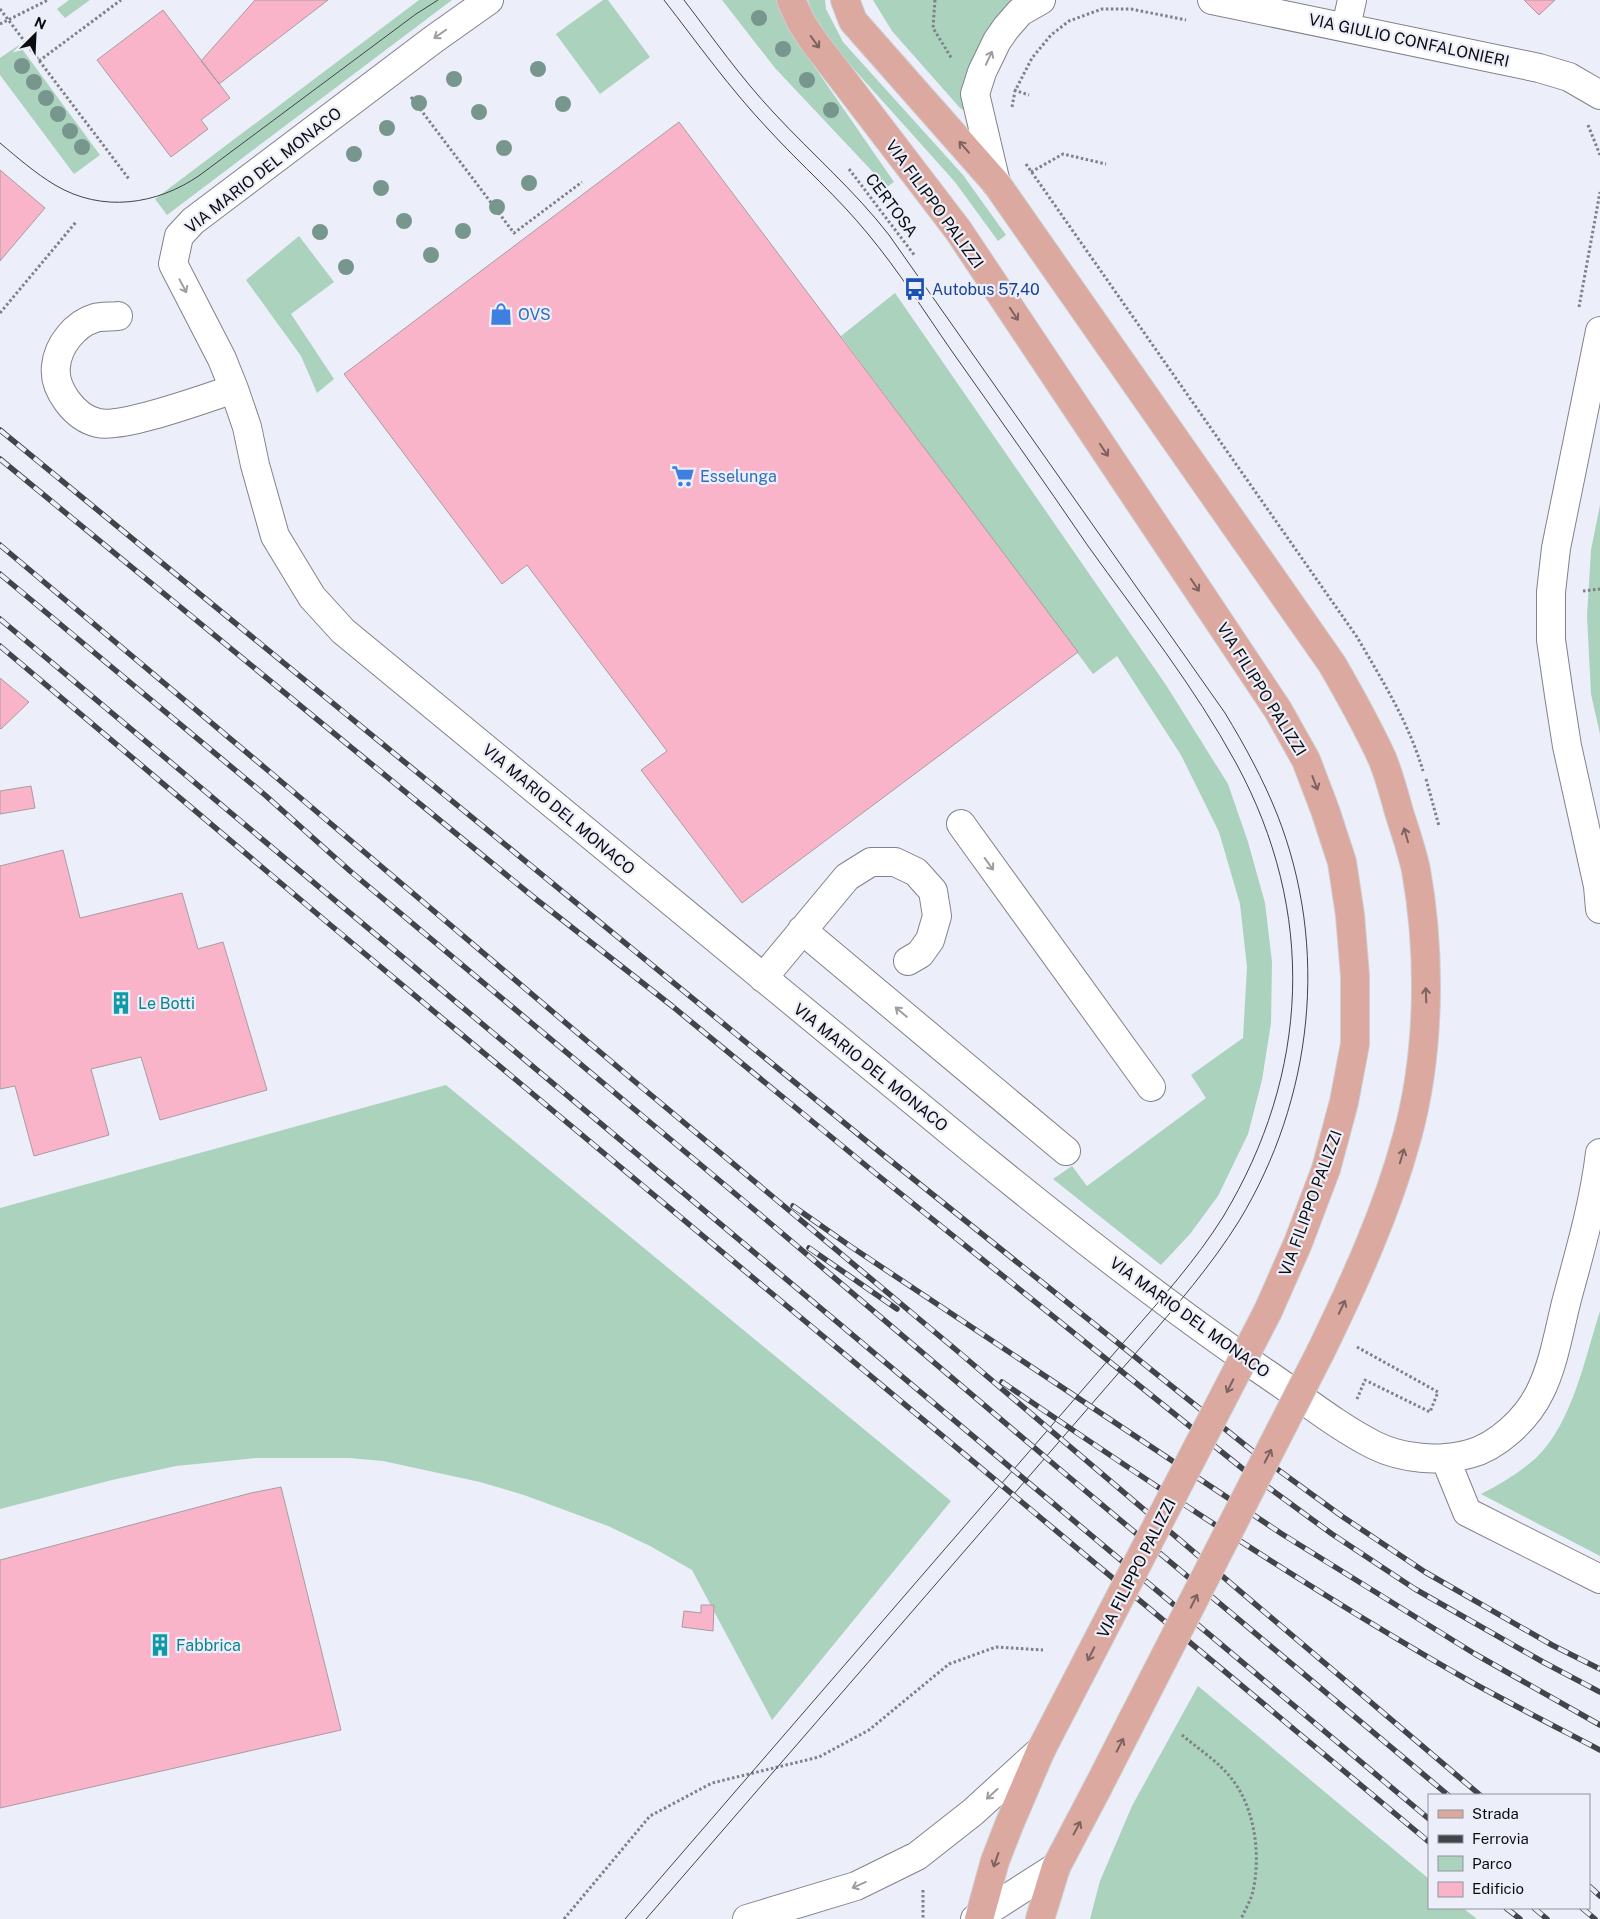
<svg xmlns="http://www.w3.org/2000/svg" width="1600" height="1919" viewBox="0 0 1600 1919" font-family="'Public Sans',sans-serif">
	<rect width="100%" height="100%" fill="#eceef9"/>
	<path fill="#aad2bc" d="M69,0H90L65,18L57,9Z
		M419,0H452L167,215L155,199Z
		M603,0H608L650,57L600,94L556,34Z
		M722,0H776L789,30L894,182L887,187L775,68Z
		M808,0H825L826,9L843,42L963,175L1006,235L998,241L955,182L835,48L813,14Z
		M873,0H1026L969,110L965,111L960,108L892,31Z
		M19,45L100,155L74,174L0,75V58Z
		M299,236L334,282L291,314L334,379L317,393L301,356L246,280Z
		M895,293L1166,685L1228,784L1248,842L1265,903L1272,962L1271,1023L1262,1080L1248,1134L1218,1196L1190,1234L1161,1265L1053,1179L1072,1166L1087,1186L1206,1098L1191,1075L1243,1038L1247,967L1240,904L1219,832L1181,755L1117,656L1093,674L841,336Z
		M1600,505V734L1591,694L1587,616L1591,550Z
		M446,1085L951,1501L772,1720L692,1570L650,1546L608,1526L524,1495L480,1482L383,1461L349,1458H256L176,1466L112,1480L0,1509V1208Z
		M1600,1311V1556L1481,1494C1501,1484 1519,1473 1536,1458C1572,1424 1585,1358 1600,1311Z
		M1198,1686L1429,1879V1908H1463L1477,1919H1090L1100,1881L1132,1806Z"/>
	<path fill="#fab4ca" stroke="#a89ca0" d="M255,0H328L219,84L201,61Z
		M1524,0H1555L1539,15Z
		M163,10L230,98L201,120L208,129L171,157L97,60Z
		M679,122L1078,652L742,903L641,770L667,751L527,565L502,584L344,374Z
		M0,170L45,208L0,261Z
		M0,678L29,702L1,729L0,728Z
		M31,786L35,808L0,814V791Z
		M63,850L80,918L182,893L198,949L223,942L267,1090L160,1120L141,1057L91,1069L109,1135L34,1156L15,1086L0,1089V866Z
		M281,1487L341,1730L0,1808V1560L251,1493Z
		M701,1605H714L713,1631L682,1627L684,1611L701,1613Z"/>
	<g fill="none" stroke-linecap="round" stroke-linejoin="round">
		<defs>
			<path id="minor" d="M489,0L434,39L193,221L179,236L173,264L222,359L234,389L247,427L255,465L275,536L312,597L343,631C540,794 738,956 935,1119C1041,1207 1150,1294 1264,1372C1300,1396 1335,1425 1374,1445C1402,1459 1439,1462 1469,1454C1497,1447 1527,1419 1540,1392C1554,1364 1559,1330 1567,1299C1580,1251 1594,1203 1600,1153
				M1212,0L1539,68L1569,77L1600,95
				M1346,27L1352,0
				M996,183L975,94L982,72L997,41L1006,28L1020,12L1041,0
				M118,316C111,317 102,316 95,318C75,324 58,345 56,366C53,389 75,418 98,423C123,429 206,398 234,389
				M1600,331L1556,548L1551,592V640L1559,695L1567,746L1598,886L1600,909
				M961,824L1151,1087
				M802,930L1066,1151
				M763,978L847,877L871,862H895L916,872L933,891L937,916L930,940L920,954L908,961
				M1445,1458L1467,1512L1600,1579
				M747,1919L856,1886L917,1856L973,1812L1041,1750
				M975,1919L1056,1867"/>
			<path id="major" d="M791,0L801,22L812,39L958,230L1278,710L1306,760L1325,810L1342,862L1350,915L1355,976V1044L1344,1102L1326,1169L1298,1243L1268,1311
				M845,0L853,21L996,183L1332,664C1350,695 1367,726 1382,758C1389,775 1394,794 1399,812C1405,831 1412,851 1416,870C1431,954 1430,1054 1407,1137C1387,1211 1355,1281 1321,1351
				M979,1919L995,1861L1009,1825L1041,1750
				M1040,1919L1056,1867L1097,1789"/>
		</defs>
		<use href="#minor" stroke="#80838c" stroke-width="30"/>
		<use href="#major" stroke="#cececf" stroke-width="30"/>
		<path stroke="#7f8188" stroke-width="3" stroke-dasharray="2.5 2.5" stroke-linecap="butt" d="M935,0L933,28L952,59
			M0,9L129,179
			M0,24L48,0
			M39,61L121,0
			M1014,90L1029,95
			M411,97L514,233L582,182
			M1012,107L1015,91L1032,58L1051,35L1069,21L1102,9H1131L1186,20
			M1588,125L1600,155
			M1026,164L1357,637C1382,680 1409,723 1423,771
			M849,169L915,256
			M1031,172L1063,154L1106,164
			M1579,307L1600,192
			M0,313L76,222
			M1583,591L1600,589
			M1426,779L1439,826
			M1357,1347L1438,1392L1430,1412L1365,1380L1357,1399
			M1182,1735C1196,1747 1220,1763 1231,1778C1255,1807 1261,1855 1253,1891C1251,1900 1245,1910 1241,1919
			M923,1890V1919
			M564,1919L650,1816L712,1783L819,1757L869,1730L949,1664L996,1647L1043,1650"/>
		<use href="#minor" stroke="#fff" stroke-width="28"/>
		<use href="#major" stroke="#dca9a1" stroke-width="28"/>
		<path stroke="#434449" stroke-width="1" d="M0,143C18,158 35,173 55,185C102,213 157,205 200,175L416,14L438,0
			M625,1919L1129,1336C1162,1298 1196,1260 1223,1217C1310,1073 1317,912 1236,763C1194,686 1139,617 1088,546C1043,480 997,415 951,350C924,311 898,270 868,234C838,197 801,165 769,130C731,90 698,44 664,0
			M646,1919L1141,1347C1176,1306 1211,1266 1239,1221C1313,1099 1330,948 1277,814C1263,779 1245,746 1225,713L889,235C855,191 812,154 774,113C741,78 713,38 684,0"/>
		<defs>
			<path id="rail" d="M0,430L881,1153L1255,1453L1343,1517L1425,1572L1552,1645L1600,1669
				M0,459L537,900L672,1006L875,1173L1243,1469L1332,1534L1415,1589L1543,1662L1600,1692
				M0,545L277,778L633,1080L955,1349L1480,1795
				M0,574L265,795L350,871L757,1212L1057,1467L1448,1795
				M0,619L1429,1819
				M0,646L328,923L1429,1842
				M793,1206L850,1246L1282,1534L1475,1654L1600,1725
				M809,1248L897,1309
				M1002,1382C1156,1487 1311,1591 1473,1683C1515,1706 1558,1728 1600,1750
				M1589,1886L1600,1896
				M1506,1908L1520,1919
				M1534,1908L1547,1919
				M1582,1908L1595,1919"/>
		</defs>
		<use href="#rail" stroke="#434449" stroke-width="5.5"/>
		<use href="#rail" stroke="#eceef9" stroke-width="4" stroke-dasharray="11" stroke-linecap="butt"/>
		<defs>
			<path id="major-bridge" d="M1041,1750L1268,1311
				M1097,1789L1321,1351"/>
		</defs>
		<use href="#major-bridge" stroke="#cececf" stroke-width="30" stroke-linecap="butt"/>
		<use href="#major-bridge" stroke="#dca9a1" stroke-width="28"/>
	</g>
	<g fill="#77968e">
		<circle cx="759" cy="18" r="8"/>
		<circle cx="783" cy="49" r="8"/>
		<circle cx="22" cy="66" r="8"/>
		<circle cx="538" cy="69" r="8"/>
		<circle cx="454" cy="79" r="8"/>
		<circle cx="807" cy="80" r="8"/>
		<circle cx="34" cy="82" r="8"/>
		<circle cx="46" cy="98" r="8"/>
		<circle cx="419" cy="103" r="8"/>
		<circle cx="563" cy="104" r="8"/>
		<circle cx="831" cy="110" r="8"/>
		<circle cx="479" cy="112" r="8"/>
		<circle cx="58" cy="114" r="8"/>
		<circle cx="387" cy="128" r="8"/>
		<circle cx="70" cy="131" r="8"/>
		<circle cx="82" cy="147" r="8"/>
		<circle cx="504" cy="148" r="8"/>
		<circle cx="354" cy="154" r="8"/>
		<circle cx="529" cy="183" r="8"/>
		<circle cx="381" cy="188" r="8"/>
		<circle cx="497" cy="207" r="8"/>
		<circle cx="404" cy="221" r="8"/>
		<circle cx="463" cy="231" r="8"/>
		<circle cx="320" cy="232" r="8"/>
		<circle cx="431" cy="255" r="8"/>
		<circle cx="346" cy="267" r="8"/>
	</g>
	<defs><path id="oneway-shaft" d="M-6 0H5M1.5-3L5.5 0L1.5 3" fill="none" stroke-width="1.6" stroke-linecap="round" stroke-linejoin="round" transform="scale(1.25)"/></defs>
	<g stroke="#9d9e9f">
		<use href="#oneway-shaft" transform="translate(440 34) rotate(145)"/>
		<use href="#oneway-shaft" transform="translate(989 58) rotate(-65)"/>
		<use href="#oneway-shaft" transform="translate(183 286) rotate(62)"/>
		<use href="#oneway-shaft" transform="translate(989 864) rotate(54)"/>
		<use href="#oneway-shaft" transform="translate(901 1012) rotate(-140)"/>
		<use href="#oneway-shaft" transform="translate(992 1794) rotate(138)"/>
		<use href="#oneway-shaft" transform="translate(859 1885) rotate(156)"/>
	</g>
	<g stroke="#7e625f">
		<use href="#oneway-shaft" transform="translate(815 42) rotate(54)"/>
		<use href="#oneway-shaft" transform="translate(964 147) rotate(-131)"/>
		<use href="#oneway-shaft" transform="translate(1014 314) rotate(56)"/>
		<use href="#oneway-shaft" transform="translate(1104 450) rotate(56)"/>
		<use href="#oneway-shaft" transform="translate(1195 585) rotate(56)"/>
		<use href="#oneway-shaft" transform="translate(1315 783) rotate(69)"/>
		<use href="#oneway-shaft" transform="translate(1406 835) rotate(-106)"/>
		<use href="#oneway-shaft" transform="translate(1426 995) rotate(-92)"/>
		<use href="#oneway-shaft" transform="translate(1402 1156) rotate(-73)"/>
		<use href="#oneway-shaft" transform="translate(1342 1307) rotate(-65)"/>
		<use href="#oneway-shaft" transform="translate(1230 1386) rotate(117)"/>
		<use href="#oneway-shaft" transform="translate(1268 1456) rotate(-63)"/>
		<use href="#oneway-shaft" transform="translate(1194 1601) rotate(-63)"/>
		<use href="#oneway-shaft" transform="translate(1091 1654) rotate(117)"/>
		<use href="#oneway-shaft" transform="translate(1120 1745) rotate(-63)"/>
		<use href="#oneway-shaft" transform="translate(1077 1828) rotate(-62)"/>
		<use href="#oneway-shaft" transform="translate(996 1860) rotate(109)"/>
	</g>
	<defs>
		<symbol id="bus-bare" viewBox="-9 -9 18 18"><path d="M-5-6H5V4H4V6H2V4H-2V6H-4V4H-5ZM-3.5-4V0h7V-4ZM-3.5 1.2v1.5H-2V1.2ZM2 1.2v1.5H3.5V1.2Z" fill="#1a4fb4" stroke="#eceef9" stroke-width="2.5" paint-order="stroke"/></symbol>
		<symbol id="shop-bare" viewBox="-9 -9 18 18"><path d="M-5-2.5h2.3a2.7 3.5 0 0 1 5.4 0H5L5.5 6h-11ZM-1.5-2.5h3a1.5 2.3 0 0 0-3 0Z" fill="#3f7fe0" stroke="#eceef9" stroke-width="2.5" paint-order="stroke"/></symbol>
		<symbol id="supermarket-bare" viewBox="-9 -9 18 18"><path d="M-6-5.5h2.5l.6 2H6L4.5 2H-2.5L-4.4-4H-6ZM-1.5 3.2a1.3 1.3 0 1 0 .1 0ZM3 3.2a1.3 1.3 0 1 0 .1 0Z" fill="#3f7fe0" stroke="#eceef9" stroke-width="2.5" paint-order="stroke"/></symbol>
		<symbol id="building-bare" viewBox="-9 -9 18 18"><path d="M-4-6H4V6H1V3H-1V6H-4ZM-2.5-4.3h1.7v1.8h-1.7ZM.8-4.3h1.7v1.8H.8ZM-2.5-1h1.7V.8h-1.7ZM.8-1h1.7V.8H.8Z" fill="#0f9aa8" stroke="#eceef9" stroke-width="2.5" paint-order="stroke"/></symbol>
	</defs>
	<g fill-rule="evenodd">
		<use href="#bus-bare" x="899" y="273" width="32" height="32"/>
		<use href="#shop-bare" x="485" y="298" width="32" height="32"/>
		<use href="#supermarket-bare" x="667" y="460" width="32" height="32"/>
		<use href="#building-bare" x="105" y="987" width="32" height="32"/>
		<use href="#building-bare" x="144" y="1629" width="32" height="32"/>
	</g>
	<g text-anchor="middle" stroke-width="4.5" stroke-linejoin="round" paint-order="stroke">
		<g font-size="16" fill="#0b0c0f" stroke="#eceef9">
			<text transform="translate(1409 40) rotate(12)" y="6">VIA GIULIO CONFALONIERI</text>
			<text transform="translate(263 170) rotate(-38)" y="6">VIA MARIO DEL MONACO</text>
			<text transform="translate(935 204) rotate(54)" y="6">VIA FILIPPO PALIZZI</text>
			<text transform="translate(892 205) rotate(53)" y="6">CERTOSA</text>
			<text transform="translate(1262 689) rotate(58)" y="6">VIA FILIPPO PALIZZI</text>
			<text transform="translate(559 809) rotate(40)" y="6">VIA MARIO DEL MONACO</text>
			<text transform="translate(871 1067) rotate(39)" y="6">VIA MARIO DEL MONACO</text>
			<text transform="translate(1310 1203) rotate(-70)" y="6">VIA FILIPPO PALIZZI</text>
			<text transform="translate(1190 1317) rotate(36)" y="6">VIA MARIO DEL MONACO</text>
			<text transform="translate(1136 1568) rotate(-63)" y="6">VIA FILIPPO PALIZZI</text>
		</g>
		<g font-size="16" fill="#164399" stroke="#eceef9" text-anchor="start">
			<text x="932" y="295">Autobus 57,40</text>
		</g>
		<g font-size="16" fill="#366cbe" stroke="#eceef9" text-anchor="start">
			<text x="518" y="320">OVS</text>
			<text x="700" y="482">Esselunga</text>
		</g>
		<g font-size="16" fill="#0d838f" stroke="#eceef9" text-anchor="start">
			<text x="138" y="1009">Le Botti</text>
			<text x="176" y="1651">Fabbrica</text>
		</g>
	</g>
	<rect x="1428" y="1794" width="162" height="115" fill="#eceef9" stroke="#92949b"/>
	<rect x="1438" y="1810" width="25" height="8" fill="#dca9a1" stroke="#92949b"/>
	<text x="1472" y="1819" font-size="15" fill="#0b0c0f">Strada</text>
	<rect x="1438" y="1835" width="25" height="8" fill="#434449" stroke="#92949b"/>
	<text x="1472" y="1844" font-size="15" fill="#0b0c0f">Ferrovia</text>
	<rect x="1438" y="1856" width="25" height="15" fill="#aad2bc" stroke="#92949b"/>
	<text x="1472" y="1869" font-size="15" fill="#0b0c0f">Parco</text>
	<rect x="1438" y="1882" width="25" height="15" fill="#fab4ca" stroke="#92949b"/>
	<text x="1472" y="1894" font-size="15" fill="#0b0c0f">Edificio</text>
	<g transform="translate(35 35) rotate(24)" stroke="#eceef9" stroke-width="4" paint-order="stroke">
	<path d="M0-4L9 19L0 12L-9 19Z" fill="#0b0c0f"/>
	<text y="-8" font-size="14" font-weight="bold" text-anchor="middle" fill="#0b0c0f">N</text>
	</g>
</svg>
